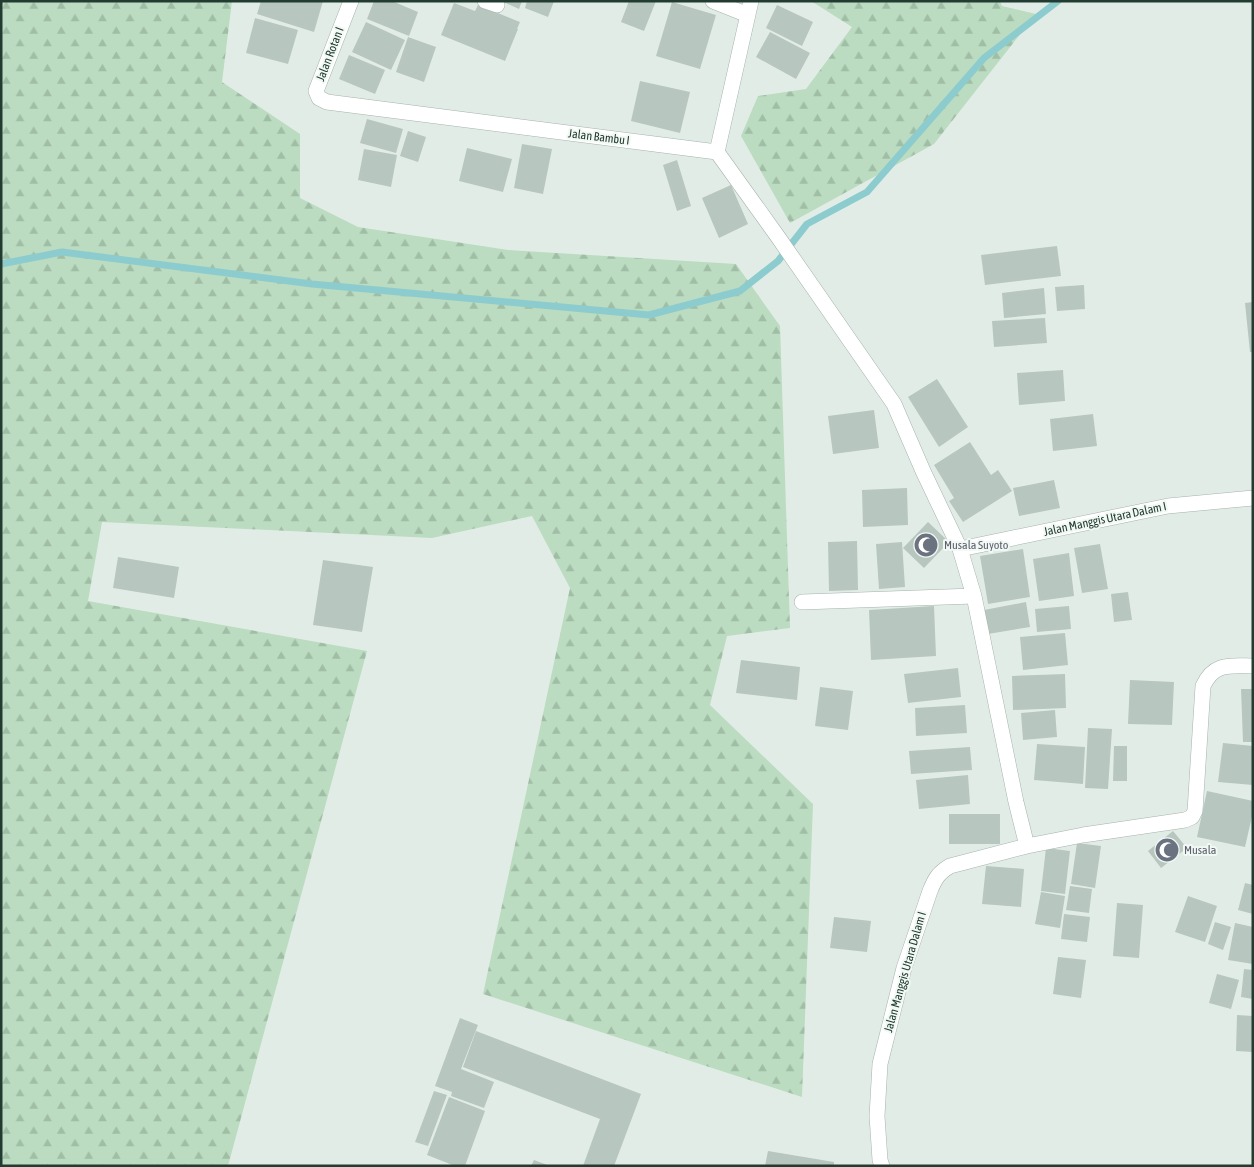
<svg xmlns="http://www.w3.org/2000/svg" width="1254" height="1167" viewBox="0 0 1254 1167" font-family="'Asap Condensed',sans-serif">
	<defs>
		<pattern id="forest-firs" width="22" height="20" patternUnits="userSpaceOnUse" patternTransform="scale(1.25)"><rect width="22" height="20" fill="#bbdcc0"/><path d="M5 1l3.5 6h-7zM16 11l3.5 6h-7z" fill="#a0bea5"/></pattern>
	</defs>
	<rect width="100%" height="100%" fill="#e2ece6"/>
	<path fill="url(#forest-firs)" d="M1,1H232L222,82L300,134V198L358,227L508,250L736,264L780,326L790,628L727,636L710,705L813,804L802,1097L483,994L570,588L532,516L432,538L102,522L88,601L367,651L228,1166H1Z
		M811,1H1000L1002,6L1036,14L934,144L790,223L741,136L758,96L806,89L852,27Z"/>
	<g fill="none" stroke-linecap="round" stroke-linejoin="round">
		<path stroke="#8ccccf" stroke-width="7" d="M1,264L62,252L312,284L649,315L740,291L778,261L807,224L867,192L984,58L1058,1"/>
	</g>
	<path fill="#b7c6bf" d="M261,1H323L314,32L257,14Z
		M374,1H392L418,12L409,36L367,19Z
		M501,1H522L519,9Z
		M527,1H554L548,17L525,8Z
		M629,1H656L644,31L621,22Z
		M672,2L716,15L700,69L656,56Z
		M454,3L475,11L478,5L520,22L517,29H518L505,61L441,35Z
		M777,5L813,22L802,46L766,28Z
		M255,18L298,30L288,64L246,53Z
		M366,22L405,40L391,70L352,52Z
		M770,32L810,53L796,79L756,57Z
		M408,37L436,47L424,82L396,72Z
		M349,55L385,70L375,94L339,79Z
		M640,81L690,92L680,133L631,121Z
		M367,119L403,129L396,153L360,143Z
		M408,131L426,137L418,162L400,156Z
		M522,144L552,149L543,194L514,188Z
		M467,148L512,159L503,192L459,181Z
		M364,149L397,155L391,187L358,180Z
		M677,160L691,206L677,211L663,165Z
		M731,185L748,224L719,238L702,198Z
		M1057,246L1061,276L985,285L981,255Z
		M1084,285L1085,309L1057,311L1055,287Z
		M1044,288L1046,314L1004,318L1002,293Z
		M1253,302V352H1250L1245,303Z
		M1045,318L1047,343L994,347L992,321Z
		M1063,370L1065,401L1019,405L1017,373Z
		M937,379L968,427L939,447L908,397Z
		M874,410L879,448L833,454L828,416Z
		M1093,414L1097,446L1053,451L1050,419Z
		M970,442L991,475L998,470L1012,491L963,522L949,501L954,498L934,465Z
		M1054,480L1060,508L1019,516L1013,488Z
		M907,488L908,525L863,527L862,490Z
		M928,522L949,542L924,568L903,548Z
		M857,541L858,590L829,591L828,542Z
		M902,542L905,587L879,589L876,544Z
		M1100,544L1108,589L1082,593L1074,548Z
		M1023,549L1030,597L988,604L980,556Z
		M1069,553L1074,596L1039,601L1033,559Z
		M118,557L179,567L174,598L113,588Z
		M323,560L373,567L362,632L313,625Z
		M1128,592L1132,620L1114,622L1111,594Z
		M1026,602L1030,627L988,634L984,610Z
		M934,606L936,656L871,660L869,610Z
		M1069,606L1071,629L1037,632L1035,609Z
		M1065,633L1068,665L1023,670L1020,637Z
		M741,660L800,667L797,700L736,693Z
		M958,668L961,697L908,703L904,674Z
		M1065,674L1066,708L1013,710L1012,676Z
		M1130,680L1174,682L1172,725L1128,724Z
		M820,687L853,691L848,730L815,726Z
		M1241,689H1253V742H1243Z
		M965,705L967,733L916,736L915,708Z
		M1055,710L1057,737L1023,740L1021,713Z
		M1088,728L1112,729L1108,789L1085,788Z
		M1223,743L1253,746V785L1218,782Z
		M1037,744L1085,747L1083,784L1034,780Z
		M1114,746H1127V781H1113Z
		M970,747L972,770L911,774L909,751Z
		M968,775L970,804L919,809L916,780Z
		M1207,791L1253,801V812L1245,847L1197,837Z
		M949,814H1000V844H949Z
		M1173,831L1187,848L1161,868L1148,851Z
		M1077,843L1101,846L1095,888L1071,884Z
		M1046,848L1070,851L1065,894L1041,891Z
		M986,866L1024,869L1021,907L982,904Z
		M1245,883L1253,885V914L1238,910Z
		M1070,886L1092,889L1089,913L1066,910Z
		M1041,892L1065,896L1060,928L1035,924Z
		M1188,896L1217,906L1205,942L1175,932Z
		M1117,903L1143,905L1139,958L1113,956Z
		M1064,914L1090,917L1087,942L1061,939Z
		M834,917L871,921L867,952L830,948Z
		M1215,922L1231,927L1223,950L1208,944Z
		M1235,923L1253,927V964L1228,960Z
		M1058,957L1086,960L1081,998L1053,994Z
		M1244,969L1253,970V999L1241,997Z
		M1217,974L1239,980L1231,1009L1209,1003Z
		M1237,1015L1253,1016V1052L1236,1051Z
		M460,1018L478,1025L461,1069L494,1082L484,1108L451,1096L452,1092L435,1086Z
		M476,1031L641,1094L614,1166H583L600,1119L463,1067Z
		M434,1091L447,1095L428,1146L415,1142Z
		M449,1097L485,1111L465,1166H455L427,1155Z
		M768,1151L834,1162V1166H765Z
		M534,1160L550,1166H531Z"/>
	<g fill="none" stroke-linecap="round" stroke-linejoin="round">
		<defs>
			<path id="minor" d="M351,1L316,91L319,98L327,102L717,152
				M485,1L497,5
				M713,1L748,15
				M717,152L778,237L894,404L923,471L960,549L974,596L1016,802L1027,846
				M717,152L751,1
				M960,549L1168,506L1253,498
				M802,602L974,596
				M882,1166L880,1160L877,1116L880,1064L904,968L930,891C935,879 938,873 950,866L1027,846L1083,835L1185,820L1192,817L1195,811L1203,686C1214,662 1230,666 1253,666"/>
		</defs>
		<use href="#minor" stroke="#a5b4ac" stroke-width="16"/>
		<use href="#minor" stroke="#fff" stroke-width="15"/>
	</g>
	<defs>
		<symbol id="mosque-disc" viewBox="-11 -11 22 22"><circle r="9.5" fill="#6b7280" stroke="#f2f8f4"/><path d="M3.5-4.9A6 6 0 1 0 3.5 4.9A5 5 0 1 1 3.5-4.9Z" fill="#fff"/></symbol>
	</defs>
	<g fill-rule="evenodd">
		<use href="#mosque-disc" x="912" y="531" width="28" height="28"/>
		<use href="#mosque-disc" x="1153" y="836" width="28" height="28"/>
	</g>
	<g text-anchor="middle" stroke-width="4" stroke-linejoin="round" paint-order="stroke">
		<g font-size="12" fill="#223c32" stroke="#f2f8f4">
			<text transform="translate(330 54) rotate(-69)" y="4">Jalan Rotan I</text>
			<text transform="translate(599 137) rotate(7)" y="4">Jalan Bambu I</text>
			<text transform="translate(1105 519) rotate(-12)" y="4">Jalan Manggis Utara Dalam I</text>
			<text transform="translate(905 972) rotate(-74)" y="4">Jalan Manggis Utara Dalam I</text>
		</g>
		<g font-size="12" fill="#5b616d" stroke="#f2f8f4" text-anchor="start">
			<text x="944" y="549">Musala Suyoto</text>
			<text x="1184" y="854">Musala</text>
		</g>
	</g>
	<rect width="1254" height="1167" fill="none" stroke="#223c32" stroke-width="5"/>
</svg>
